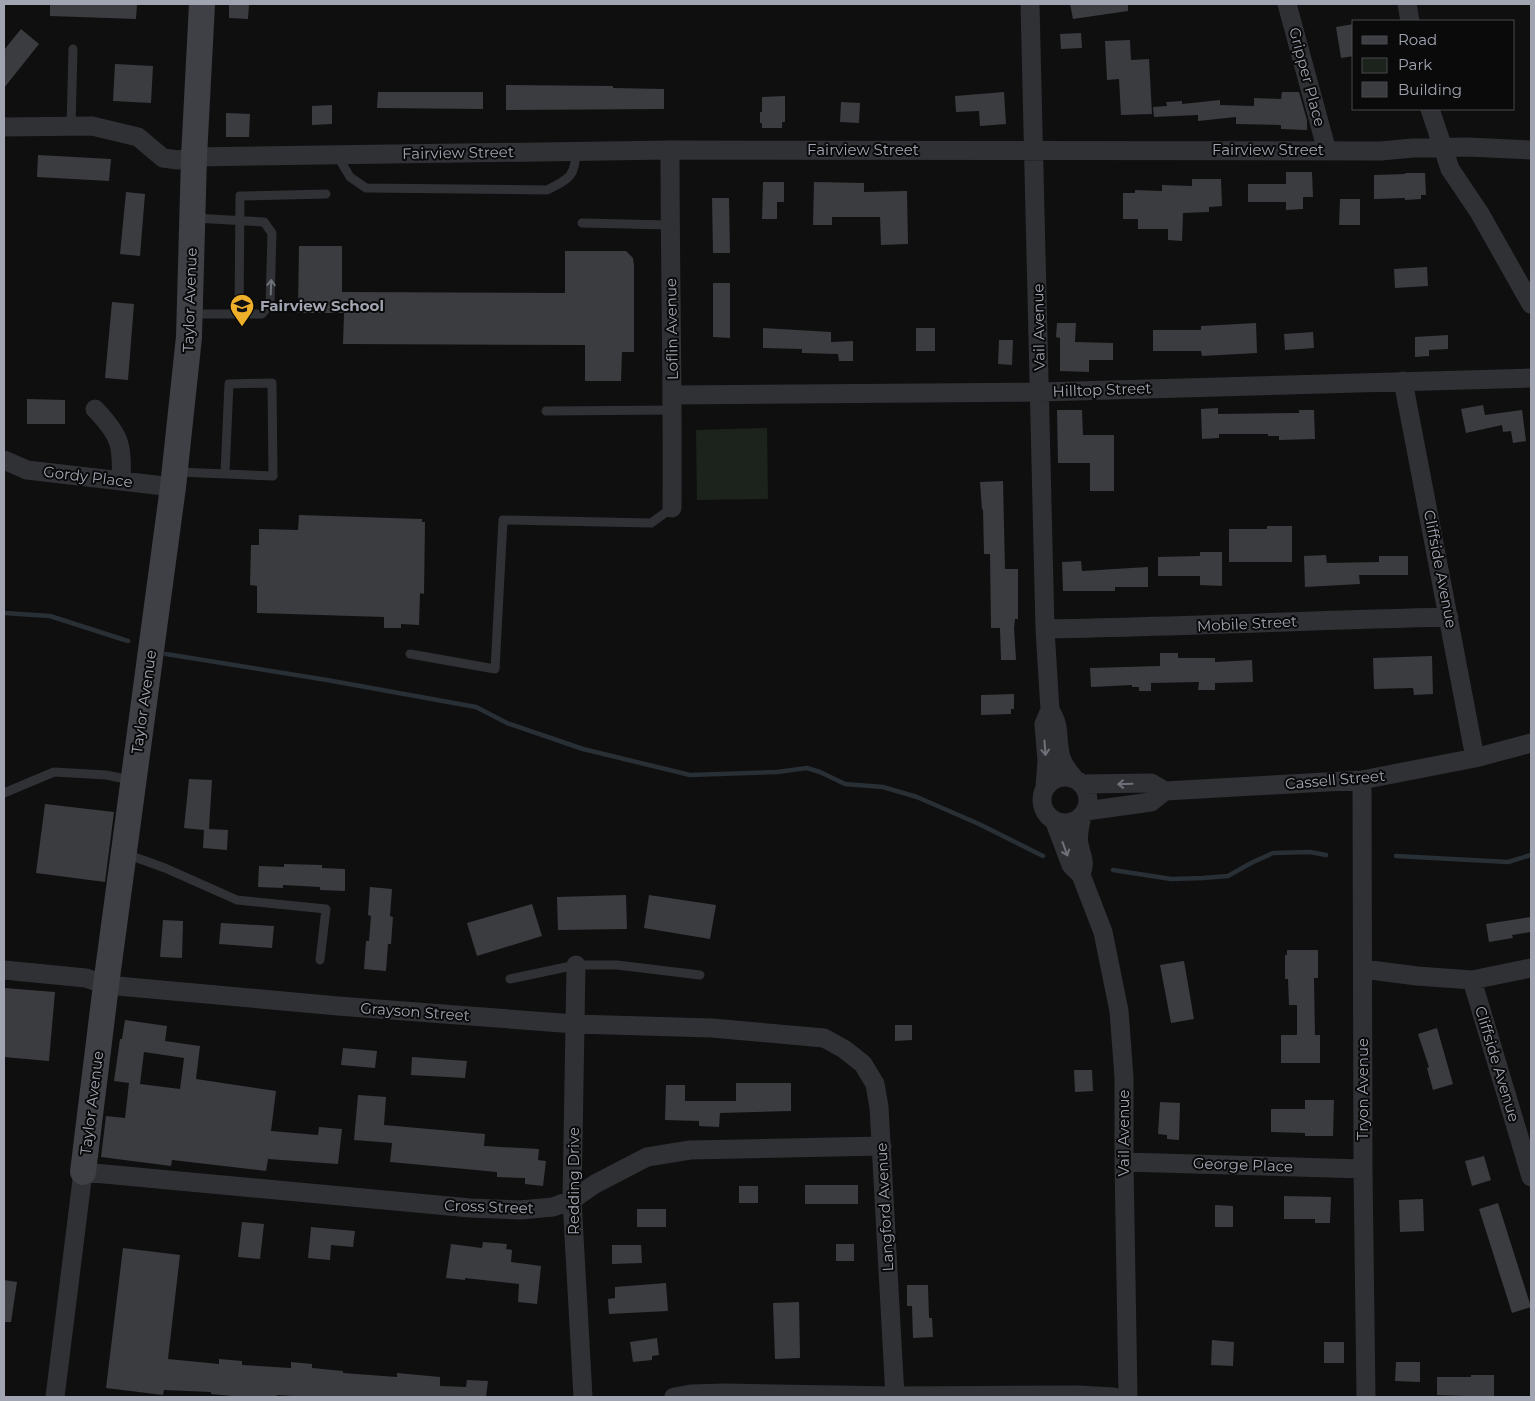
<svg xmlns="http://www.w3.org/2000/svg" width="1535" height="1401" viewBox="0 0 1535 1401" font-family="Montserrat,sans-serif">
	<rect width="100%" height="100%" fill="#0f0f10"/>
	<path fill="#1c231c" d="M767,428L768,499L697,500L696,430Z"/>
	<g fill="none" stroke-linecap="round" stroke-linejoin="round">
		<path stroke="#282f35" stroke-width="4.5" d="M4,613L50,616L128,641
			M166,654L327,680L476,707L507,723L583,749L690,775L777,772L807,768L820,772L845,784L883,787L917,797L979,824L1043,856
			M1396,856L1508,862L1531,855
			M1113,870L1171,879L1203,878L1228,876L1251,863L1273,853L1310,852L1326,855"/>
	</g>
	<path fill="#3b3c40" fill-rule="evenodd" d="M50,4H137L136,19L50,16Z
		M229,4H249L248,19L229,18Z
		M1070,4H1128V11L1073,19Z
		M1354,24V56L1341,58L1336,27Z
		M21,29L39,44L4,88V50Z
		M1081,33L1082,48L1061,49L1060,34Z
		M1130,40L1131,60L1149,59L1152,114L1121,115L1119,79L1107,80L1105,41Z
		M115,64L153,66L151,103L113,101Z
		M506,85L613,86V88L664,89V109L506,110Z
		M378,92H483V109L377,108Z
		M1004,92L1006,124L980,126L979,111L956,112L955,96Z
		M1282,92H1299L1307,120V130L1281,129V125L1236,124V117L1198,121V115L1154,117L1153,107L1167,106L1166,102L1182,101V104L1220,100V105L1254,106V98L1281,99Z
		M785,96V122H782V128H762V123H760V112H762V97Z
		M841,102L860,103L859,123L840,122Z
		M332,105V124L312,125V106Z
		M226,113L250,114L249,137H226Z
		M38,155L111,159L109,181L37,177Z
		M1286,172H1312L1313,197H1303V209L1286,210V202H1248V184H1286Z
		M1405,173H1425L1426,195H1421V199L1405,200V198L1374,199V175L1405,174Z
		M1192,179H1221L1222,206L1209,207V212L1183,213L1182,241L1168,240V229H1138V219H1123V193H1135V190L1162,191V185L1192,186Z
		M763,182H784V202H777V219H762Z
		M814,182L864,183V192L907,191L908,244L881,245L880,217H832V225H813Z
		M126,192L145,194L140,256L120,254Z
		M712,198H729L730,253H713Z
		M1340,199H1360V225H1339Z
		M299,246H342V292L565,293V251H626L633,258L634,265V352H622L621,381H585V345L343,344L344,313H298Z
		M1427,267L1428,286L1395,288L1394,269Z
		M713,283H730V338L713,337Z
		M112,302L134,304L128,380L105,378Z
		M1057,323H1076L1075,342L1113,343V360H1089V372L1060,371V338L1056,337Z
		M1256,323L1257,353L1202,356L1201,351H1153V330H1201V326Z
		M763,328L831,332V342L853,341V361H839L838,354L802,353V349L763,348Z
		M916,328H935V351H916Z
		M1313,332L1314,348L1285,350L1284,334Z
		M1448,335V349L1429,350V356L1415,357V337Z
		M999,340H1013L1012,365L998,364Z
		M27,399L65,400V424H27Z
		M1483,405L1485,415L1522,410L1526,441L1513,443L1511,431L1503,432L1502,425L1466,433L1461,409Z
		M1218,408V414L1299,413V410H1314L1315,439L1279,440V436H1268V434H1219V438L1202,439L1201,409Z
		M1057,410H1082L1083,435H1114V491H1090V463H1058Z
		M1003,481L1005,569H1018V619H1015L1014,628L1016,660H1001L1000,628H991L990,554H984L983,509L982,510L980,482Z
		M299,515L422,519V522H425L424,594L420,593L419,625L401,624V628H384V617L257,613V586L250,585L251,545H259V529L298,530Z
		M1267,526H1292V562H1229V529H1267Z
		M1200,552H1222V586L1200,585V576H1158V557L1200,556Z
		M1326,555L1327,563L1379,562V556H1408V575H1359L1360,584L1305,587L1304,556Z
		M1081,561L1082,571L1148,567V587H1115V591H1063L1062,562Z
		M1160,653H1178V658H1215V662L1252,660L1253,682L1215,683V690H1198L1199,682L1151,683V691H1139V687H1132V685L1091,687L1090,668L1160,666Z
		M1432,656L1433,694L1414,695L1413,688L1374,689L1373,658Z
		M1014,694V709H1011V714L981,715V695Z
		M189,779L212,780L209,829L228,830L227,850L203,848L204,830L184,828Z
		M45,804L114,812L105,882L36,873Z
		M284,864L322,865V868L345,869V891L320,890V887L283,885V888L258,887L259,866L284,867Z
		M370,887L392,889L390,916L393,917L391,944H388L386,971L364,969L366,941H369L371,916L368,915Z
		M626,895L627,929L558,930L557,897Z
		M649,895L716,905L710,939L644,928Z
		M532,904L542,936L477,956L467,923Z
		M1531,917V932L1512,935L1513,938L1489,942L1486,924Z
		M163,920L183,921L182,958L160,957Z
		M221,923L274,926L272,948L219,944Z
		M1287,950H1318V978H1314L1315,1035H1320V1063H1281V1035H1297V1005H1289L1288,979H1285V955H1287Z
		M1184,961L1194,1019L1171,1023L1160,965Z
		M4,988L55,992L49,1061L4,1057Z
		M125,1020L167,1026L165,1041L200,1046L196,1079L276,1091L271,1131L318,1135L319,1127L342,1129L338,1164L268,1159L266,1171L172,1160L171,1166L101,1157L106,1116L125,1118L129,1083L114,1081L120,1039H122ZM144,1052L184,1058L180,1089L140,1084Z
		M895,1025H912V1040L895,1041Z
		M1437,1028L1453,1084L1433,1090L1427,1068L1429,1067L1418,1034Z
		M343,1048L377,1051L375,1068L341,1065Z
		M412,1057L467,1061L465,1078L411,1075Z
		M1074,1070H1092L1093,1091L1075,1092Z
		M736,1083H791V1111L720,1113L719,1127L699,1126V1121L665,1120L666,1085H685V1101H736Z
		M358,1095L386,1097L384,1125L485,1134L484,1146L539,1149L538,1160L546,1161L543,1186L525,1184V1178L497,1177V1172L390,1162L392,1143L354,1140Z
		M1305,1100H1334L1333,1136H1305V1133L1271,1132V1109H1305Z
		M1160,1102L1180,1103L1179,1140L1167,1139V1135L1158,1134Z
		M1484,1156L1491,1180L1472,1186L1465,1161Z
		M805,1185H858V1204H805Z
		M739,1186H758V1203H739Z
		M1284,1196L1331,1197L1330,1223H1315V1219H1284Z
		M1423,1199L1424,1231L1400,1232L1399,1200Z
		M1498,1203L1531,1307L1512,1313L1479,1209Z
		M1215,1205L1233,1206V1227H1215Z
		M637,1209H666V1227H637Z
		M242,1222L264,1224L260,1259L238,1257Z
		M311,1227L355,1231L353,1247L331,1245L330,1260L308,1258Z
		M483,1242L507,1244L506,1249L512,1250L511,1262L541,1266L537,1304L518,1302L519,1284L465,1278V1280L446,1278L451,1244L482,1248Z
		M836,1244H854V1261H836Z
		M612,1245H641L642,1263L612,1264Z
		M123,1248L180,1255L168,1359L219,1364V1359L242,1361V1365L291,1368V1362L312,1364V1368L343,1371V1373L397,1377V1373L440,1377V1386L466,1387L467,1380L488,1381L486,1397H324L310,1396L308,1397L277,1395V1397H243L211,1394V1392L164,1390L163,1395L106,1388Z
		M4,1280L17,1282L11,1322H4Z
		M666,1283L668,1311L609,1314L608,1299L615,1298V1287Z
		M907,1285H928L929,1318H932L933,1337L913,1338L912,1306H907Z
		M799,1302L800,1358L775,1359L773,1303Z
		M657,1338L659,1355L652,1356V1360L633,1362L630,1342Z
		M1212,1340L1234,1342L1233,1366L1211,1365Z
		M1324,1342H1344V1363H1324Z
		M1396,1362H1420V1382L1395,1381Z
		M1471,1375H1494V1397L1437,1395V1377H1471Z"/>
	<g fill="none" stroke-linecap="round" stroke-linejoin="round">
		<path stroke="#303135" stroke-width="9" d="M71,127L73,49
			M337,155L350,177L366,188L547,190C569,179 575,177 576,152
			M582,223L670,225
			M193,314H262L270,304L272,233L264,222L194,218
			M239,314L240,196L326,194
			M546,411L673,410
			M178,472L273,476L272,383L229,384L225,473
			M410,654L495,669L503,520L651,523L672,508
			M4,793L54,772L106,775L131,780
			M126,854L165,868L237,900L326,909L320,960
			M510,979L576,965H617L700,975"/>
		<path stroke="#303135" stroke-width="19" d="M1030,4L1045,629L1050,710L1044,724L1047,761L1045,787
			M1287,4L1327,151
			M1407,4L1410,21
			M1430,109L1450,169L1479,212L1531,304
			M4,127L92,126L138,137L163,158L178,160L194,157L670,150L1381,151L1413,148L1468,147L1531,150
			M670,150C670,270 673,389 672,508
			M1403,381L1475,758
			M673,395L1040,392L1531,378
			M95,409C120,435 123,445 121,481
			M4,460L27,470L173,487
			M1045,629C1180,627 1315,620 1449,617
			M1050,710C1061,728 1056,734 1060,753C1061,763 1068,771 1074,778
			M1042 800a23 23 0 1 1 46 0a23 23 0 1 1-46 0Z
			M1362,780L1363,1169L1366,1397
			M1083,784L1151,783L1165,791L1362,780L1475,758L1531,743
			M1086,811L1151,802L1165,791
			M1054,820L1071,865L1081,875L1103,932L1119,1011L1124,1077V1162L1128,1397
			M1081,875C1086,858 1082,860 1079,844C1077,835 1080,826 1082,816
			M576,965L572,1200L583,1397
			M1363,969L1417,976L1472,980L1531,968
			M4,970L86,978L106,985L338,1006L575,1024L712,1028L824,1038L844,1049L863,1064L875,1084L879,1107L895,1397
			M1472,980L1531,1177
			M1124,1162L1363,1169
			M55,1397L83,1172L470,1208L520,1210L553,1207L572,1200L595,1184L647,1157L690,1150L882,1146
			M674,1397L691,1394L725,1393L895,1396L1078,1395L1114,1397"/>
		<path stroke="#3e4045" stroke-width="26" d="M83,1172L106,985L173,487L189,337L194,157L202,4"/>
	</g>
	<defs><path id="oneway-shaft" d="M-6 0H5M1.5-3L5.5 0L1.5 3" fill="none" stroke-width="1.6" stroke-linecap="round" stroke-linejoin="round" transform="scale(1.25)"/></defs>
	<g stroke="#6e7179">
		<use href="#oneway-shaft" transform="translate(271 287) rotate(-88)"/>
		<use href="#oneway-shaft" transform="translate(1045 748) rotate(86)"/>
		<use href="#oneway-shaft" transform="translate(1125 784) rotate(178)"/>
		<use href="#oneway-shaft" transform="translate(1065 849) rotate(70)"/>
	</g>
	<defs>
		<symbol id="school-pin" viewBox="-11 -11 22 30"><path d="M0 17L-7.5 6A9.5 9.5 0 1 1 7.5 6Z" fill="#eeaf2a" stroke="#0a0a0b"/><path d="M0-5L7-2L0 1L-7-2ZM-4 1L0 2.5L4 1V4Q0 6-4 4Z" fill="#111"/></symbol>
	</defs>
	<g fill-rule="evenodd">
		<use href="#school-pin" x="228" y="292" width="28" height="38"/>
	</g>
	<g text-anchor="middle" stroke-width="4" stroke-linejoin="round" paint-order="stroke">
		<g font-size="15" fill="#a0a5b1" stroke="#0a0a0b">
			<text transform="translate(1307 77) rotate(75)" y="5">Gripper Place</text>
			<text x="863" y="155">Fairview Street</text>
			<text x="1268" y="155">Fairview Street</text>
			<text transform="translate(458 153) rotate(-1)" y="5">Fairview Street</text>
			<text transform="translate(190 300) rotate(-88)" y="5">Taylor Avenue</text>
			<text transform="translate(1039 327) rotate(-91)" y="5">Vail Avenue</text>
			<text transform="translate(672 329) rotate(-91)" y="5">Loflin Avenue</text>
			<text transform="translate(1102 390) rotate(-2)" y="5">Hilltop Street</text>
			<text transform="translate(88 477) rotate(7)" y="5">Gordy Place</text>
			<text transform="translate(1440 569) rotate(79)" y="5">Cliffside Avenue</text>
			<text transform="translate(1247 624) rotate(-3)" y="5">Mobile Street</text>
			<text transform="translate(144 702) rotate(-82)" y="5">Taylor Avenue</text>
			<text transform="translate(1335 780) rotate(-5)" y="5">Cassell Street</text>
			<text transform="translate(415 1012) rotate(4)" y="5">Grayson Street</text>
			<text transform="translate(1497 1064) rotate(73)" y="5">Cliffside Avenue</text>
			<text transform="translate(1363 1089) rotate(-90)" y="5">Tryon Avenue</text>
			<text transform="translate(92 1103) rotate(-83)" y="5">Taylor Avenue</text>
			<text transform="translate(1124 1133) rotate(-90)" y="5">Vail Avenue</text>
			<text transform="translate(1243 1165) rotate(2)" y="5">George Place</text>
			<text transform="translate(574 1181) rotate(-90)" y="5">Redding Drive</text>
			<text transform="translate(489 1207) rotate(2)" y="5">Cross Street</text>
			<text transform="translate(885 1207) rotate(-93)" y="5">Langford Avenue</text>
		</g>
		<g font-size="15" font-weight="bold" fill="#a0a5b1" stroke="#0a0a0b" text-anchor="start">
			<text x="260" y="311">Fairview School</text>
		</g>
	</g>
	<rect width="1535" height="1401" fill="none" stroke="#a0a5b1" stroke-width="10"/>
	<rect x="1352" y="20" width="162" height="90" fill="#0a0a0b" stroke="#46484d"/>
	<rect x="1362" y="36" width="25" height="8" fill="#3e4045" stroke="#46484d"/>
	<text x="1398" y="45" font-size="15" fill="#a0a5b1">Road</text>
	<rect x="1362" y="58" width="25" height="15" fill="#1c231c" stroke="#46484d"/>
	<text x="1398" y="70" font-size="15" fill="#a0a5b1">Park</text>
	<rect x="1362" y="82" width="25" height="15" fill="#3b3c40" stroke="#46484d"/>
	<text x="1398" y="95" font-size="15" fill="#a0a5b1">Building</text>
</svg>
